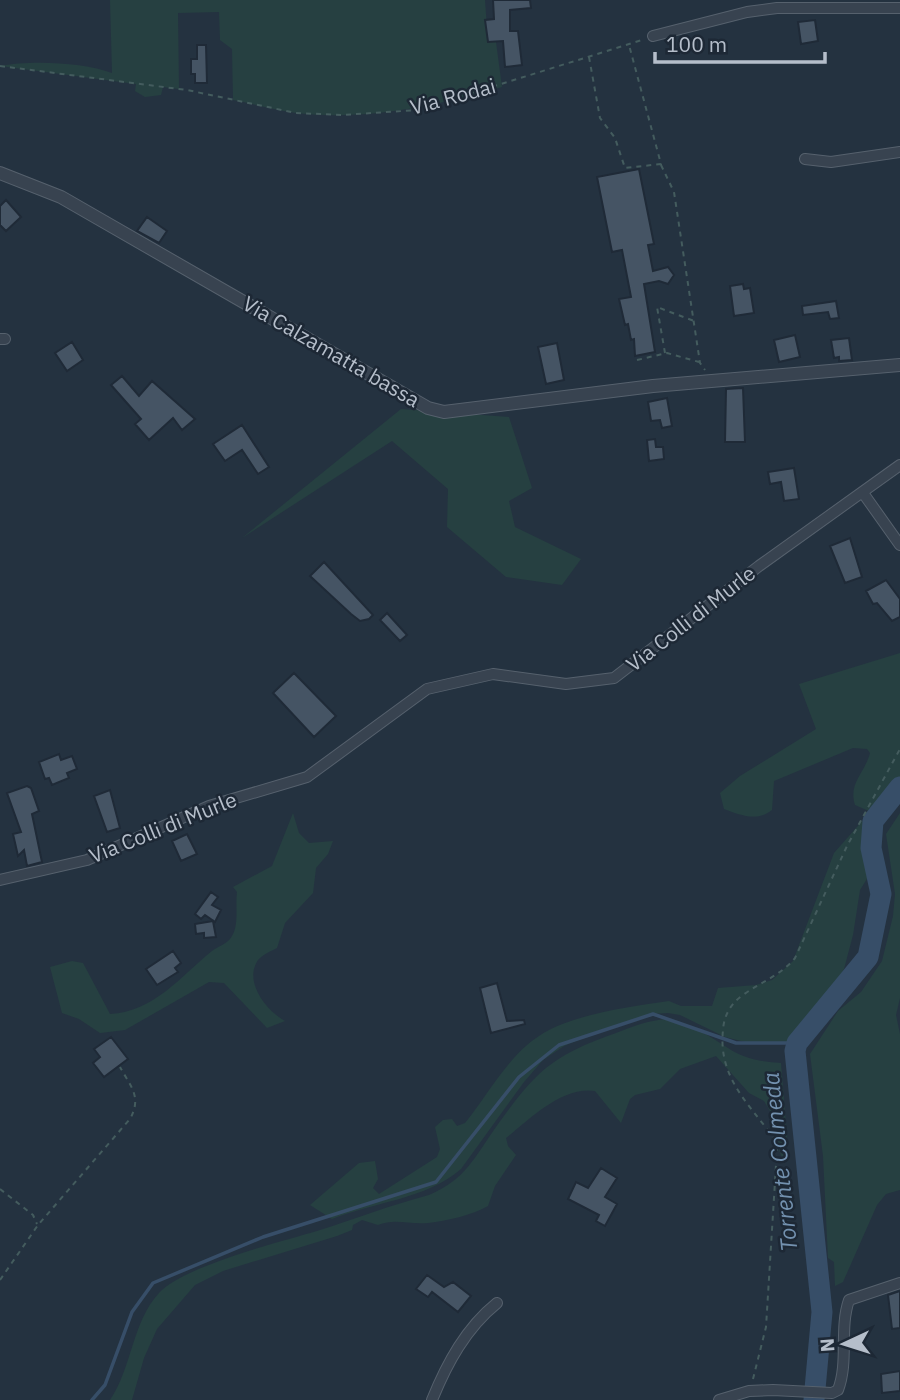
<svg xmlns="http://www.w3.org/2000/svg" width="900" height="1400" viewBox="0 0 900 1400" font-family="'IBM Plex Sans',sans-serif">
	<rect width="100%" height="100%" fill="#243240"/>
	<path fill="#264041" d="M110,0H485L488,42H496L502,87C435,106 367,121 296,113C275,110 254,104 233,100L232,49L220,40L219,12L178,13L179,89L163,87L161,95L145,97L135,91L136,84L0,66C29,60 84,62 112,73Z
		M401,409L509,417L532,488L509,501L515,527L581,559L562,585L506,577L447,527L448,489L392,441L242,538Z
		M900,653V801L890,813L878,815L855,805C848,783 865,773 870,753L867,749L853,748L774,781L772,810C757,822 740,815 724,809L720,793L740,776L816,729L799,684Z
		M293,813L299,833L309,843L333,841L328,854L316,868L313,893L285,923L277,948C271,951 262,955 258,960C243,982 267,1011 285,1021L267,1028L224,983L209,982L125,1030L100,1033L79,1019L62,1013L50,967L72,961L83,963L110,1014C154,1012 181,976 212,951C217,947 226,944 230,939C240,927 235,906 237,892L233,887L272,866Z
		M900,813V998L896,1015L900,1034V1190L886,1194L877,1205L843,1282L835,1286L834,1262L828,1258L823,1156L810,1054L838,1011L861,992L882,961L893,916L895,894L886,834Z
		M864,819L876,822L874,833L878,861L860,890L853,935L844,969L827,1002L828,1011L802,1042H745L725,1037L680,1015L668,1013L650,1014L592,1034L564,1046L543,1060L524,1082L461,1169C427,1199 374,1202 332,1219L310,1205L359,1163L375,1161L378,1179L373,1188L379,1194L437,1157L440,1149L435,1127L443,1120L452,1119L457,1126L465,1123C488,1095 508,1056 539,1036C572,1014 629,1007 669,1001L681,1006H712L718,988L756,985L772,980L793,961L834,853Z
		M668,1019C690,1022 710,1037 728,1048C744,1059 763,1062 781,1063L787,1137L784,1164L775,1138L773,1116L764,1101L749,1093L716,1056L680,1069L660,1089L635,1095L630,1099L621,1123L595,1091C562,1086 530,1119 506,1138L508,1146L516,1155L495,1186L488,1206C472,1215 447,1221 428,1223C410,1225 395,1218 378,1225L362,1220L353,1225L352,1230L337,1236L223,1271L195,1285L157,1329L144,1358L132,1400H110C132,1368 132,1322 159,1293C184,1266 280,1242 317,1231C355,1219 391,1205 429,1195C466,1179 474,1158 496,1127C536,1071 551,1056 616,1033C634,1026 649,1020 668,1019Z"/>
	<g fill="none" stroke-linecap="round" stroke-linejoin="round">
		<path stroke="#374e68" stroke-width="3.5" d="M92,1400L105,1385L132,1312L153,1283L263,1237L436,1182L519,1077L559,1045L653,1014L736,1043H797"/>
		<path stroke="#374e68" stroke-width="21" d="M814,1400L822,1312L795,1051L797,1043L868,957L881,894L871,848L873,821L900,787"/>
	</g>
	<path fill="#455464" stroke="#1f2a37" stroke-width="2" d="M493,0H530L531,8L510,10V31H518L522,65L505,67L503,41L488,42L485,20L494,19Z
		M815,20L818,41L801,44L798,22Z
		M197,45H206L207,83H195V74H191V59H197Z
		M639,169L654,244L648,245L653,271L668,267L674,275L668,284L659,281L644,284L655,352L635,356L634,339L631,340L628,324L625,325L619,299L631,297L622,250L612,252L597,177Z
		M6,200L21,217L6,231L0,225V206Z
		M147,217L167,231L159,243L137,231Z
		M743,284L744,289L750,288L754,313L734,316L730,286Z
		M836,301L839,318L830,319L828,312L803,315L802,306Z
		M795,335L800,357L779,362L774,340Z
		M849,338L852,360L839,361V357L834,358L831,340Z
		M72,342L83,360L67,371L55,353Z
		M557,343L564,380L546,384L538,347Z
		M122,376L139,396L152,381L195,419L182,430L173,418L149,440L135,424L141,419L111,385Z
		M743,388L745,442H725L726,389Z
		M667,398L672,426L662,428L660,420L651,421L648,402Z
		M242,425L269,467L258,474L242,450L225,461L213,444Z
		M655,439L656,447H663L664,459L649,461L647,440Z
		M794,468L799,499L784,501L781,482L770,484L768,472Z
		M850,538L862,577L845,583L830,546Z
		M324,562L373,615L369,619L360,621L351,614L310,576Z
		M886,580L900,599V617L892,621L877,603L873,604L866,591Z
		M387,613L407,635L400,641L380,620Z
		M294,673L336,716L314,737L273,693Z
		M59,754L61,760L72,756L77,769L67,773L69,778L52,785L49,778L45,779L39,762Z
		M27,786L31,788L39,811L32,814L42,862L27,866L24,850L18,856L13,834L21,832L7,793Z
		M110,790L120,828L107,832L94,796Z
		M187,834L197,854L181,861L172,841Z
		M211,892L218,897L212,905L221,910L215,922L205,915L201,919L195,914Z
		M213,921L216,937L204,938V933L196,934L195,924Z
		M173,951L181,963L175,968L178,972L157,985L146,969Z
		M497,983L507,1021L524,1020L525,1024L491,1033L480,988Z
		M111,1037L128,1059L104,1077L93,1063L100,1057L94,1049Z
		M601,1168L617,1178L605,1197L617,1204L605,1226L596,1221L599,1215L568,1199L576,1182L588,1188Z
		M427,1275L444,1287L453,1282L471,1296L458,1312L432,1292L428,1297L416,1289Z
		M900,1291V1328L892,1329L888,1295Z
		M900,1371V1391L882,1393L881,1374Z"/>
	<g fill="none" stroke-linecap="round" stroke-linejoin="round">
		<defs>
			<path id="minor" d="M653,36L747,12L777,8H900
				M805,159L831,162L900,152
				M0,339H5
				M863,493L900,545
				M0,880L87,860L209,806L307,777L427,689L493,674L566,684L614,678L759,566L900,465
				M432,1400C447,1363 466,1328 497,1303
				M719,1400L749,1391L773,1390L832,1393L838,1390C849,1361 839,1329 849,1300L900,1283"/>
			<path id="tertiary" d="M0,173L61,197L428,408L444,412L653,386L900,365"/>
		</defs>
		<use href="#minor" stroke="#56616d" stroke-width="12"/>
		<use href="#tertiary" stroke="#56616d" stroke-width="14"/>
		<path stroke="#445c5e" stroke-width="2" stroke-dasharray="5 5" stroke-linecap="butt" d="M589,57L600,118L615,138L625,168L661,164L629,45
			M0,66L187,90L296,113L342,115L418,110L642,40
			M661,165L674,192L700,363L705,370
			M665,353L657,307L694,321
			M637,360L667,353L699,362
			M0,1189L33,1215L37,1224
			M0,1280L38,1225L130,1119C142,1097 131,1087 120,1067
			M753,1379L766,1327L777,1149L774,1138C748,1103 718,1077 723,1030C724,1016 730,1004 743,995C762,981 780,976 795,958L847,846L900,749"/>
		<use href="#minor" stroke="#384350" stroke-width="10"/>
		<use href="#tertiary" stroke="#384350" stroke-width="12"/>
	</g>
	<g text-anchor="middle" stroke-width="5" stroke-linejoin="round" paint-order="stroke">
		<g font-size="21" fill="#b5beca" stroke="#1d2835">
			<text transform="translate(453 97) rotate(-15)" y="7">Via Rodai</text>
			<text transform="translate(331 352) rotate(30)" y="7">Via Calzamatta bassa</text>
			<text transform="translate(691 619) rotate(-38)" y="7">Via Colli di Murle</text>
			<text transform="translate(163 828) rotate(-22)" y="7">Via Colli di Murle</text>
		</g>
		<g font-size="23" font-style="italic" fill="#7391af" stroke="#1d2835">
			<text transform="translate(780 1162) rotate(-96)" y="8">Torrente Colmeda</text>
		</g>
	</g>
	<g transform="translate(844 1344) rotate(266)" stroke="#1d2835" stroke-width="5" paint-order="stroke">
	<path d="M0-5L12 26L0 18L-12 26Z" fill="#b5beca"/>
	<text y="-10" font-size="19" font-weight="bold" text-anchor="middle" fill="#b5beca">N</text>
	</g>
	<path d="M655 52v10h170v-10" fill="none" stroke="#b5beca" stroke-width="3.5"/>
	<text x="666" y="52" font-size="21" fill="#b5beca" stroke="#1d2835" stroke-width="5" paint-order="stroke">100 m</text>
</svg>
